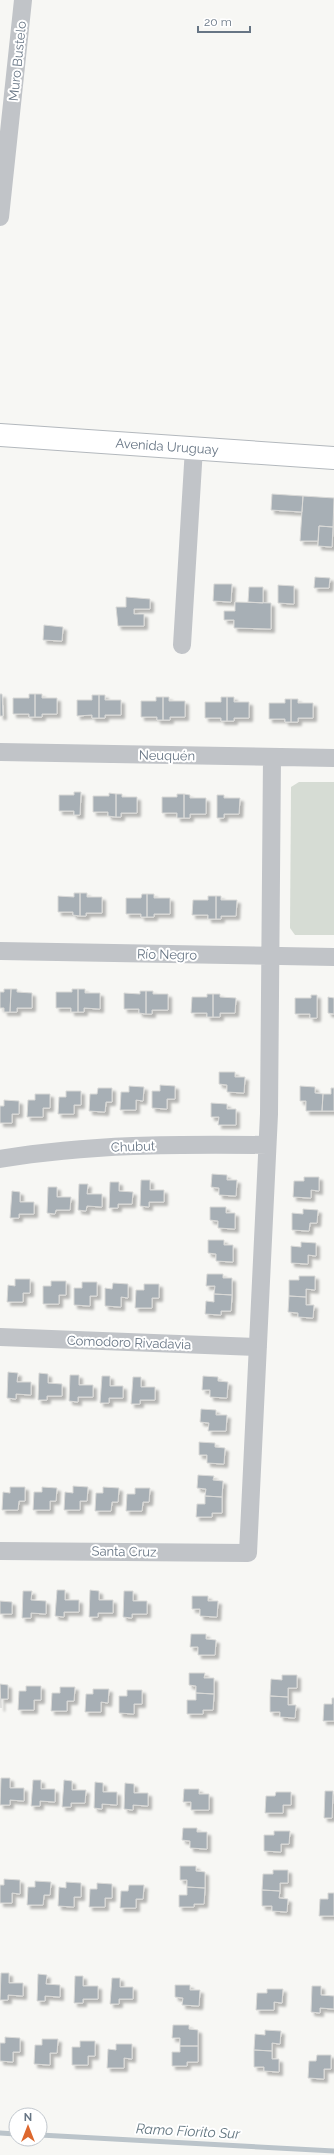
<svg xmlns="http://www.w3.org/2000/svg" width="334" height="2155" viewBox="0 0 334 2155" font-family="Raleway,sans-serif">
	<defs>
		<filter id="shadow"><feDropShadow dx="3.5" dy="3.5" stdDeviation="1" flood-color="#0004"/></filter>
	</defs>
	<rect width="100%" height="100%" fill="#f7f7f4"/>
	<path fill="#d6dcd4" d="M299,782H334V935H295L290,928L291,787Z"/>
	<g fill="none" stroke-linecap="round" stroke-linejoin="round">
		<path stroke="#bbc4ca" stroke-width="5" d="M0,2133L16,2134
			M40,2135L334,2151"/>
	</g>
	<path fill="#a7afb5" stroke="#d9d9d7" filter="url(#shadow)" d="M272,494L303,496L302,512L271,510Z
		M303,496L334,498L333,527L319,526L318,541H300Z
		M319,526L333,527L332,547L318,546Z
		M315,577L330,578L329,588H314Z
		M214,584H232L231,602L213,601Z
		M278,585L294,586V604L278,603Z
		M249,587H263V603L248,602Z
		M126,597L150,599V609H134V614H144V626H118L116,607H126Z
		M235,602L271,603V629L234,628V620H224V611H235Z
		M44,625L63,627L62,641L43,640Z
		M0,694H2L3,716H0Z
		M29,694H35V717H29V714H13V698H29Z
		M35,694H42V698H57V714H42V717H35Z
		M92,695H99V718H92V715L77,716V700H92Z
		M99,695H105V700H121V715H105V718H99Z
		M156,697H163V720H157V717H141V701H156Z
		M163,697H169V701H185V717H170V720H163Z
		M221,697H227V721H221V718H205V702H221Z
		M227,697H234V702H249V718H234V721H227Z
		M285,699H291V722H285V719H269V703H285Z
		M291,699H298V703H313V718H298V722H291Z
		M74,792H81L80,815H74V811H59V795H74Z
		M109,793L116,794V817L108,816V812H93V796H109Z
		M116,794H122V797H137V813H121V817H116Z
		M177,794H184V818H177V813H162V797H177Z
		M184,794L190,795V798H206V814H190V818H184Z
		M217,795H224V798H240L239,814H224V818H217Z
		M74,893H80V916L73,915V912H58V896L74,897Z
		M80,893H87V897H102V913H86V916H80Z
		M142,894H147V917H141V914H126V898H141Z
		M147,894H154V898H170V914H154V917H147Z
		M208,896H216V919H208V915H192L193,900H208Z
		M216,896H221V900H237L236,916H221V919H216Z
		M4,989H11L10,1012H4V1008H0V992H4Z
		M11,989H17V992L32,993V1008H17V1012H10Z
		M72,989H78V1012H71V1008H56V992H72Z
		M78,989H85V993H100V1009L84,1008V1012H78Z
		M140,991H146V1014L139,1013V1009H124V993L140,994Z
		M146,991H153V994H168V1010H152V1014H146Z
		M207,994H213V1017H207V1013H191L192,997H207Z
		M213,994H220V997L236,998L235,1013H220V1017H213Z
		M311,995H317V1018H310V1014H295V998H311Z
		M328,997L334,998V1014L328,1013Z
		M219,1072H235V1077H245L244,1093L227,1092V1085L219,1084Z
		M160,1085L175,1086V1099H167V1109L152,1108V1091H160Z
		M129,1086L144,1087L143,1101L136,1100V1110H120L121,1092H129Z
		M300,1086L315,1087V1093L323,1094L322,1111H306V1101H300Z
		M98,1088H112V1102H106L105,1112L89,1111L90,1094H97Z
		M331,1088H334V1111H322L323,1094H331Z
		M66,1091H81V1105H74V1114H58L59,1097H66Z
		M35,1094H50V1108H43V1117H27L28,1100H35Z
		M4,1100L19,1101V1114H12V1123H0V1106H4Z
		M211,1103L227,1104V1109H236V1125H218L219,1117H211Z
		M212,1174L227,1175V1180H237L236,1196L219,1195V1188L211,1187Z
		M304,1177H319V1191L311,1190V1198L293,1197L294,1181H304Z
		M141,1180H150V1190H164V1202H149V1207L140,1206Z
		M110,1182H119V1191L133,1192L132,1204H118V1208H109Z
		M79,1184H88L87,1194H102V1207L87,1206L86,1211L78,1210Z
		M48,1187H57V1197H71L70,1210H56L55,1214L47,1213Z
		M12,1191L20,1192V1202H34V1214H19V1218H10Z
		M210,1207H226V1213H235V1229L218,1228V1221L210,1220Z
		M303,1209L318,1210L317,1223H310L309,1231L292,1230V1213L303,1214Z
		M208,1240H224V1245H233V1262L216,1261V1254L208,1253Z
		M301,1242L316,1243V1256L308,1255V1264L291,1263V1246L301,1247Z
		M207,1274H223V1278H232V1295L214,1294L215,1286H206Z
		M299,1276H315V1290L306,1289V1297L289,1296V1280H299Z
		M15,1279H30V1293H23V1302H7L8,1285L15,1286Z
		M51,1281H66V1295H59V1304H43V1286H51Z
		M82,1282H97V1296H90V1306L74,1305V1288H82Z
		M113,1283L128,1284V1298L121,1297V1307L105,1306V1288L112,1289Z
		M144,1284H159V1298H152V1308H135L136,1290H144Z
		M214,1294L232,1295L231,1311H221V1315L205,1314L206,1301L214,1302Z
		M289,1296L306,1297V1305H314L313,1318L298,1317V1313L288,1312Z
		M8,1372L18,1373L17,1382H31V1395L16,1394V1399L7,1398Z
		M39,1373L48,1374V1383L62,1384V1396H47V1400H38Z
		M70,1375H79V1385H93V1397H78V1402L69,1401Z
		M102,1376H110V1386H123V1398H109V1403H100Z
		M203,1376L218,1377V1381L228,1382L227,1398L210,1397V1390H202Z
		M133,1377H141V1387H155V1400H140V1404H131Z
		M201,1409L216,1410V1415H227L226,1431H208L209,1423L200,1422Z
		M199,1442L215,1443V1447L225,1448L224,1464L207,1463V1455H199Z
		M198,1475L214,1476L213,1480L223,1481L222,1497L205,1496L206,1489L197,1488Z
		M73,1486L88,1487L87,1501H80V1510H64L65,1492L73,1493Z
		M10,1487H25V1501H19L18,1510H2L3,1492L10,1493Z
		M42,1487L57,1488L56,1501H50V1510H33L34,1492H42Z
		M103,1487L119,1488L118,1502H112L111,1511H95L96,1493H103Z
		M135,1488H150L149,1502H143L142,1511H126L127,1494H135Z
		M205,1496L222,1497V1513H212V1517H196L197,1504H205Z
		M57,1590H65V1600H79V1612H64V1617L55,1616Z
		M90,1590L99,1591V1600H113V1613H98V1617H89Z
		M23,1591H32L31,1600L46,1601V1614L31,1613V1618H22Z
		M124,1591H133V1601H147V1614H132V1618L123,1617Z
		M192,1596H208V1601H218L217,1617L200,1616V1609H192Z
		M0,1601L12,1602V1614H0Z
		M191,1634H206V1639L216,1640L215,1655H198V1647H190Z
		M189,1673H205L204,1678H214V1694L196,1693V1686L189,1685Z
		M282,1675H297V1688H288V1697L270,1696L271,1679L282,1680Z
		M0,1684L8,1685V1699H1V1708Z
		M26,1686H41V1700H34V1710H18L19,1691H26Z
		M60,1687H75L74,1701H67V1711H51L52,1693H60Z
		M93,1689H109L108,1703L101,1702V1712H85L86,1694H93Z
		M127,1690H142V1704H134V1714L119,1713V1696H127Z
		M196,1693L214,1694L213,1710H203V1714H187V1700H196Z
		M270,1696L288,1697V1705H296L295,1718L280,1717V1712H270Z
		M332,1698H334V1721H323L324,1704H332Z
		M1,1778H10V1788H24V1801L10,1800V1805H0Z
		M33,1780H41V1789H55V1802L40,1801V1806H31Z
		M64,1780L72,1781V1790H86L85,1803H71V1807H62Z
		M95,1782L103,1783V1792H117V1805L102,1804V1809L94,1808Z
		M125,1783L134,1784V1793H148V1806L133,1805V1810L124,1809Z
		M184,1789H199V1794H209V1810H191V1802H183Z
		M325,1791H333L332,1818H324Z
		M276,1792H291V1805H283V1813H265L266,1796H275Z
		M183,1828H197V1832H207V1849L190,1848V1841L182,1840Z
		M274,1831H290L289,1844H281V1852L264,1851V1835H274Z
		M180,1866H196V1871L205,1872V1888L187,1887V1880H180Z
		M273,1870H288V1883H280V1891L262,1890L263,1874H273Z
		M4,1879L20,1880V1894L12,1893V1903H0V1885H4Z
		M35,1881L51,1882L50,1895H44L43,1905H27L28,1887H35Z
		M66,1882L81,1883V1897H74V1907L58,1906L59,1887L66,1888Z
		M97,1883L112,1884V1898H105V1907H89L90,1889H97Z
		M129,1885H144L143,1899H136V1908H120L121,1891H128Z
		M187,1887L205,1888L204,1904H194V1907H179V1895H187Z
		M262,1890L280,1891L279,1898L288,1899L287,1912L272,1911V1906H262Z
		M328,1893H334V1916H319L320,1899H328Z
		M1,1973H9V1983H23V1996L8,1995V2000H0Z
		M38,1974L47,1975L46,1984L60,1985V1997L45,1996V2001H37Z
		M75,1976H83V1986H98V1999H83V2003H74Z
		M112,1978H120V1987H133V1999H119V2004H110Z
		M175,1985H190V1990H200L199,2006L182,2005L183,1998L175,1997Z
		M312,1986H321V1995L334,1996V2009L320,2008V2013L311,2012Z
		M267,1989H283L282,2003L274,2002V2010H256L257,1993H267Z
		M173,2025H189V2029L198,2030V2046H180V2038H172Z
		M265,2030L281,2031L280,2044L272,2043V2051L254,2050L255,2034L265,2035Z
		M5,2037L20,2038V2052H13V2062L0,2061V2043H5Z
		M42,2039H58L57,2053H50V2065L34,2064L35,2045H42Z
		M80,2041H95V2056H88V2065H72V2047H80Z
		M116,2044H132V2059L124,2058V2068H107L108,2049L116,2050Z
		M180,2046H198V2062H187V2066H172V2052H180Z
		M254,2050L272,2051V2059H279V2072L264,2071V2067H254Z
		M317,2055H331V2069H324V2079L308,2078L309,2061H316Z"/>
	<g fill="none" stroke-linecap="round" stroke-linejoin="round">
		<defs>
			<path id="secondary" d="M0,435L334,458"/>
		</defs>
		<use href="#secondary" stroke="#b3b8bd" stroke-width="24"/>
		<path stroke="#c1c4c8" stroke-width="18" d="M0,217L23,0
			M182,645L194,448
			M0,752L334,758
			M0,951L334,957
			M0,1159C88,1144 178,1144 267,1145
			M0,1337L258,1347
			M0,1551L248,1553L269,1114L272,757"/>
		<use href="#secondary" stroke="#fff" stroke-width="22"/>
	</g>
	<g text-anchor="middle" stroke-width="4" stroke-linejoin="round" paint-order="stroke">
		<g font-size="13" fill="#677584" stroke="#fff">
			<text transform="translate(17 61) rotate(-84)" y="5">Muro Bustelo</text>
			<text transform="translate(167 446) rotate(4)" y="5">Avenida Uruguay</text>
			<text transform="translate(167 755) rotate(1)" y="5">Neuquén</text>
			<text transform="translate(167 954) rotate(1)" y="5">Río Negro</text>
			<text transform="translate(133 1146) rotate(-2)" y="5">Chubut</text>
			<text transform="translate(129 1342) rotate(2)" y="5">Comodoro Rivadavia</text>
			<text transform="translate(124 1551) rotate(1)" y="5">Santa Cruz</text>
		</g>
		<g font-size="14" font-style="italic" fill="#637680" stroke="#fff">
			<text transform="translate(188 2131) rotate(3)" y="5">Ramo Fiorito Sur</text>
		</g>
	</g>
	<g transform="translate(28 2127)"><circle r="19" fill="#ffffff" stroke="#c2c8ce"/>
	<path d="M0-3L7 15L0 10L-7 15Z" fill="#dd682e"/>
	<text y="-6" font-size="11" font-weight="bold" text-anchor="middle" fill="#677584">N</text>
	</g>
	<path d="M198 26v6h52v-6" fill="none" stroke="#677584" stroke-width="2"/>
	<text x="204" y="26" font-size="12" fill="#677584" stroke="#ffffff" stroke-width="3" paint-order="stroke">20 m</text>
</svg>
